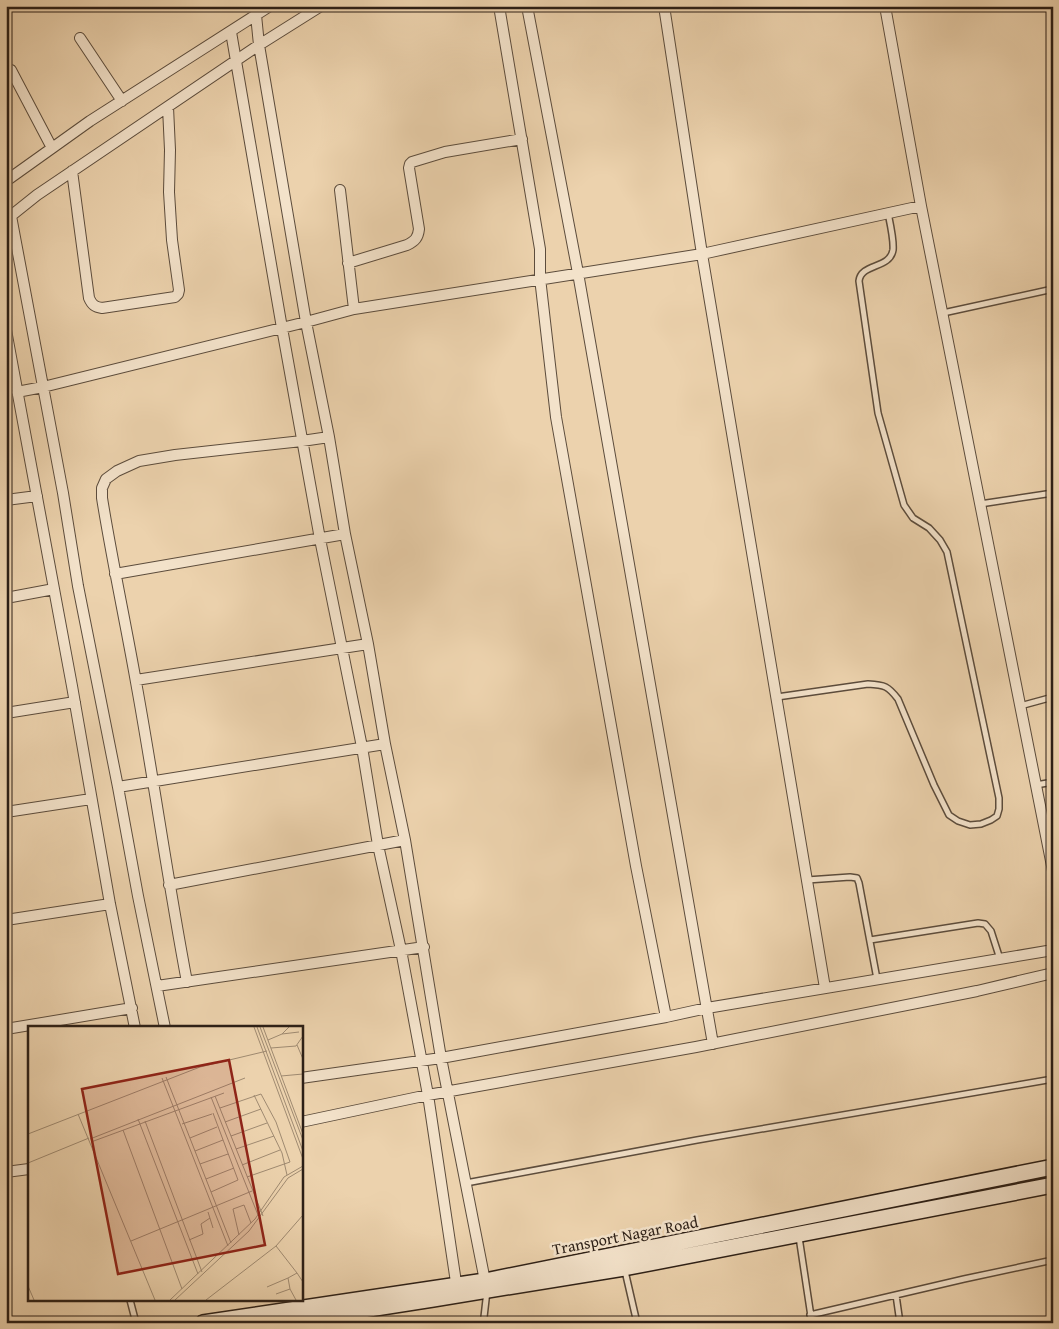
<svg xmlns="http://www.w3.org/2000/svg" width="1059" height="1329" viewBox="0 0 1059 1329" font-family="'Gentium Book Plus',serif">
	<rect width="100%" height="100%" fill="#ecd2ad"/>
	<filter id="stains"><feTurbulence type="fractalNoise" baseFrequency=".004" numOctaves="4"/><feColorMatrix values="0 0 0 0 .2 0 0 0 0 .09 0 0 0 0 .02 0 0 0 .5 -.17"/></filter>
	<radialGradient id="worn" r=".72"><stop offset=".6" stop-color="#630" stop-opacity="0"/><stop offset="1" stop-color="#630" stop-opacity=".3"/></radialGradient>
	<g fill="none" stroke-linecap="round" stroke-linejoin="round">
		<defs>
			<path id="service" d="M943,313L1053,289
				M980,504L1053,493
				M777,697L868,684C885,685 888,686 898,699L934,785L949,815L958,821L970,825L981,824L991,820L997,816L999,809V798L947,552L940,540L929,528L913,518L904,505L878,413L859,281C861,263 890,269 893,250C894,240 890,223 888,213
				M1020,706L1053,697
				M1036,785L1053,782
				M807,880L850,877L857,878L859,883L877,979
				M870,940L978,923L985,924L991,931L1000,959
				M466,1183L697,1140L1053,1079
				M799,1237L812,1323
				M625,1271L637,1323
				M896,1295L900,1323
				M130,1300L136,1323
				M810,1315L964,1279L1053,1260
				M485,1323L484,1317L487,1291"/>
			<path id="minor" d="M499,6L540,249V278L556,417L636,866L666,1017
				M527,6L578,273L713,1044
				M664,6L702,254L825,988
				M885,6L921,206L1053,871
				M256,15L259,45L306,322L329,437L345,534L368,644L385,744L405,840L441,1058L486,1286
				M231,32L282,328L320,539L362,747L378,845L401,950L428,1095L457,1289
				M80,38L122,101
				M11,70L52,148
				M72,171L89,298C92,305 95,307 102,308L175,297L178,294L179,290L172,240L169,192L170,150L168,107
				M6,181L90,121L270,6
				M340,190L354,309
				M11,216L63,493L78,586L118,787L138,896L165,1028
				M7,219L37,195L259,45L321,6
				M348,263L407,245C415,241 418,238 419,229L409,168L410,164L412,162L445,152L522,139
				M6,330L72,686L110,904L135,1028
				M17,392L43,387L306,322L354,309L702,254L921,206
				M6,500L37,496
				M115,574L345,534
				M6,598L54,589
				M136,680L368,644
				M6,713L75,702
				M118,787L385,744
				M6,812L91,799
				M169,885L405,840
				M6,920L110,904
				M187,982C168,882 154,781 136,682C125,620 112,560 102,498V488L106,479L117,471L139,461L175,455L302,441L329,437
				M157,986L424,947
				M6,1029L132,1008
				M301,1078L441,1058L666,1017L707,1008L1053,950
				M301,1122L428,1095L696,1047L977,991L1053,973
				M6,1172L29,1169"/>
			<path id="secondary" d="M203,1323L485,1281L1053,1167
				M280,1323L433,1299L624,1268L1053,1185"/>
		</defs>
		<use href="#service" stroke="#5c4c3c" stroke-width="8"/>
		<use href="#minor" stroke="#5c4c3c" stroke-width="12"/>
		<use href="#secondary" stroke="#2c1f16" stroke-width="18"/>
		<use href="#service" stroke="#f3e2ca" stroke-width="5"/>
		<use href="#minor" stroke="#f3e2ca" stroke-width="10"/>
		<use href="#secondary" stroke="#f3e2ca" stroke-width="15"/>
	</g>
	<g text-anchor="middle" stroke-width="5" stroke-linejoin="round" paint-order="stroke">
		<g font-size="16" fill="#2c1f16" stroke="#f3e2ca">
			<text transform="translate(625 1235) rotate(-11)" y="6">Transport Nagar Road</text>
		</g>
	</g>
	<g transform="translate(28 1026)">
		<rect width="275" height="275" fill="#ecd2ad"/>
		<path fill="none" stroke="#9f8a71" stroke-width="1" d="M226,1L275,133M229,1L275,125M232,1L275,114M235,1L275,108M254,8L271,6M240,14L254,8L261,1M269,19L275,33M243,22L268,20L275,10M253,50L275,48M138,51L203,217M134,52L200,220M226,69L254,127L259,149M187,70L235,190M183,71L230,189M192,82L233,68L248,96L262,136L219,151M50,88L127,274M110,93L170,248M117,95L174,246M197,96L233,83M154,98L184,88M95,104L154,263M0,108L172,41L239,25M203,110L239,97M162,112L189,101M62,113L217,52M63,116L196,67M208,123L246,110M167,125L195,114M0,137L61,112M172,138L200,128M214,139L252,124M178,153L206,142M183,166L210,154L185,87M180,186L185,202M211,209L205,183L216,179L223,197M161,214L175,208L173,198L182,192M103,215L224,165M248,220L269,247M260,252L269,247L275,256M0,260L6,274M239,261L260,252L262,263M248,268L262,263L268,274M142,274L227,193L256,151L275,140M147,274L221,205L260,152L275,143M178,274L248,220L275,189"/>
		<path fill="#8f2418" fill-opacity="0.15" stroke="#8f2418" stroke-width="2.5" d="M201,34L237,219L90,248L54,63Z"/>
		<rect width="275" height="275" fill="none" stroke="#2c1f16" stroke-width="2.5"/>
	</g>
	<rect width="1059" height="1329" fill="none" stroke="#ecd2ad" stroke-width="25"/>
	<rect x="8" y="8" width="1044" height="1314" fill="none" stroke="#2c1f16" stroke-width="2.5"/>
	<rect x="12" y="12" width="1034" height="1304" fill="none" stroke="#2c1f16"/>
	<rect width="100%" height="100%" filter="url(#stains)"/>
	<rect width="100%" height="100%" fill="url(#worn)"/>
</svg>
